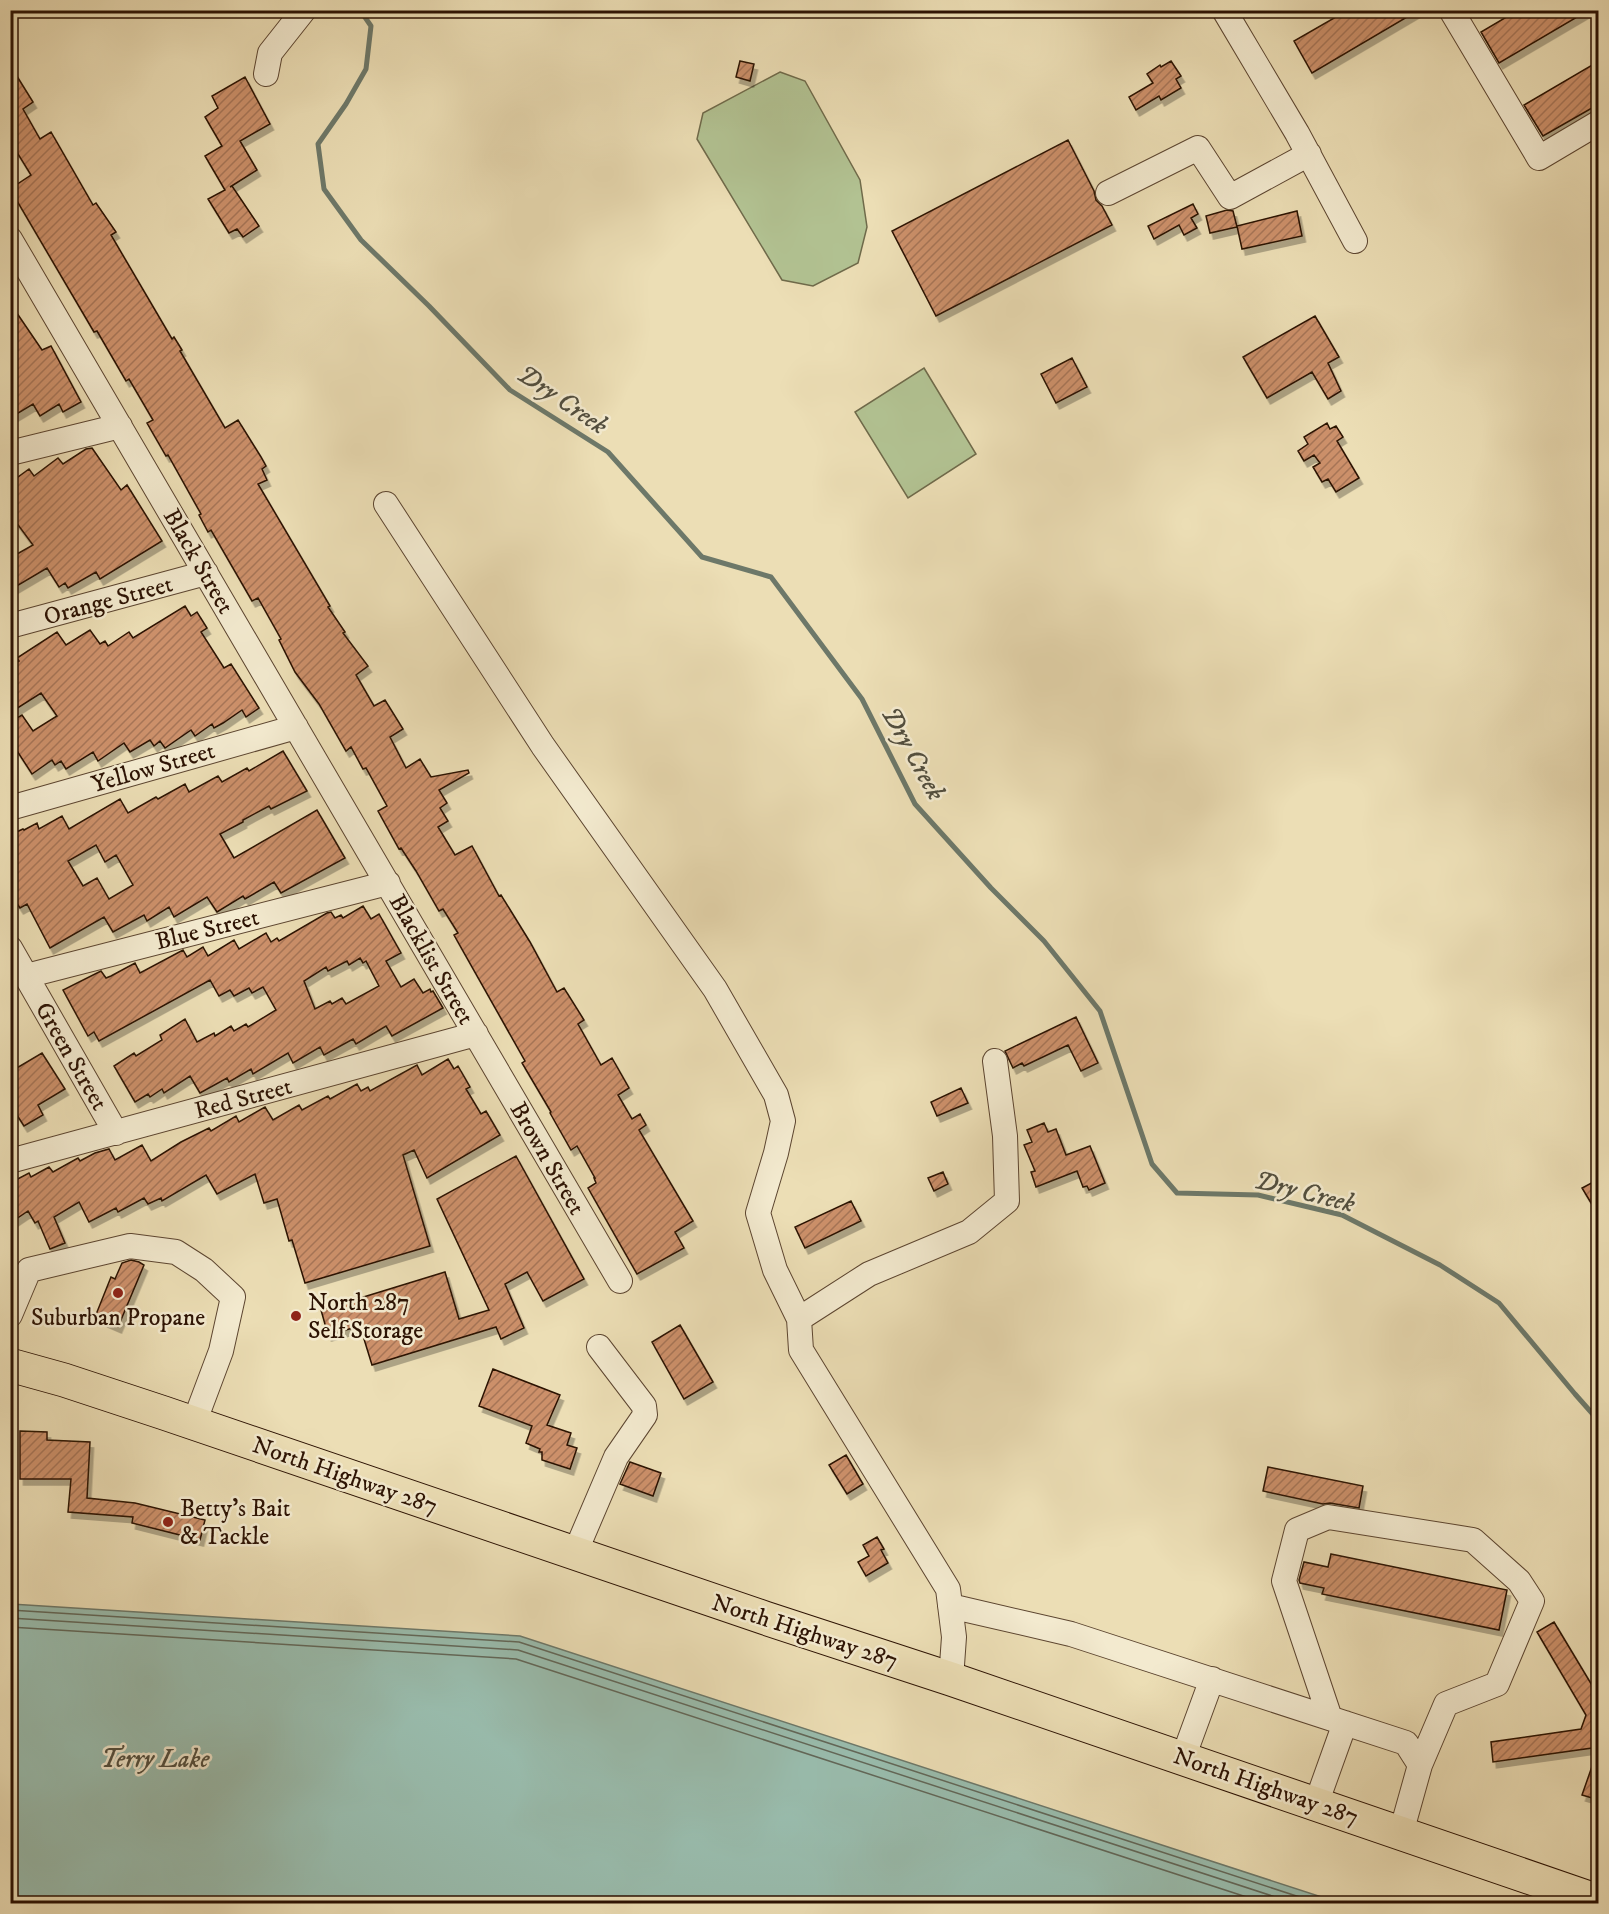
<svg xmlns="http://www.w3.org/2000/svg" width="1609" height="1914" viewBox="0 0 1609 1914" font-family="'IM FELL DW Pica',serif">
	<defs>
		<pattern id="building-hatch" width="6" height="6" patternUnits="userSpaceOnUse" patternTransform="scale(1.5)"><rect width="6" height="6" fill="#cc906b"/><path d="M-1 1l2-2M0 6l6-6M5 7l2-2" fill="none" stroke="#a67456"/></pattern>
		<filter id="shadow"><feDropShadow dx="3.5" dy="6" stdDeviation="0" flood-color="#0004"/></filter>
	</defs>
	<rect width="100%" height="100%" fill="#ecdeb5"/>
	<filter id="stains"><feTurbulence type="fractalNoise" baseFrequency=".00333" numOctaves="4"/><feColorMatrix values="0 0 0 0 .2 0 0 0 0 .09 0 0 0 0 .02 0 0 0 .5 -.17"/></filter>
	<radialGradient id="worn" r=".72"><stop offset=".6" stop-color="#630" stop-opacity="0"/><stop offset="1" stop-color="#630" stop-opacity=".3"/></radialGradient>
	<path fill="#b2c292" stroke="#6f6a4a" stroke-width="1.5" d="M780,72L805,81L860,180L867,227L858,263L813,286L782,280L697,139L703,113Z
		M924,368L976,454L908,498L855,412Z"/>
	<path fill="#99bcad" stroke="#6d7869" stroke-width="1.5" d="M11,1604L520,1636L1340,1903H11Z"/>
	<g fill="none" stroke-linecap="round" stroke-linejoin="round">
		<path stroke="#626758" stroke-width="1.5" d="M10,1610L519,1642L1321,1904
			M10,1618L518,1650L1297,1904
			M10,1627L516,1659L1268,1904"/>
		<path stroke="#6d7869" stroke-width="5" d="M360,10L371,26L366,69L346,104L318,144L324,189L361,240L429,306L510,390L608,452L702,557L771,577L862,699L915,804L991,888L1044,941L1100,1011L1152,1164L1177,1193L1258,1195L1342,1215L1440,1265L1499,1303L1575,1394L1598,1420"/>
	</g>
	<path fill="url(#building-hatch)" stroke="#2c1203" stroke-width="1.5" fill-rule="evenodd" filter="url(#shadow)" d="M1348,10H1419L1312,73L1294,41Z
		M1507,10H1589L1499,63L1481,32L1510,15Z
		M740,61L754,64L750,81L736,77Z
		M1171,61L1181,76L1176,79L1181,88L1161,100L1159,96L1136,110L1129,97L1153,83L1147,74L1160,65L1161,67Z
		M1599,61V104L1543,136L1524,105Z
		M10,65L33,102L23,109L40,139L51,132L93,205L96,203L116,232L111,235L172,339L174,337L182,350L180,351L225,428L238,420L261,457L266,466L262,469L267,480L258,484L330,606L328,607L345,632L343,633L368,666L356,675L374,706L385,700L403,729L390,737L406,768L420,759L431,777L468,770L469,773L439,790L447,803L440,808L448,821L438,827L455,855L472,846L499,896L501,895L530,942L557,992L564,988L584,1020L578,1024L601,1065L612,1058L629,1088L618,1095L632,1119L640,1114L646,1125L639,1130L693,1221L675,1232L684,1248L637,1274L588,1188L596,1183L594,1178H595L577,1146L571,1150L550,1113L551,1112L522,1063L525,1061L454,935L458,933L443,909L439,911L416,871L401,848L399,849L378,811L387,806L366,768L363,769L351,747L346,751L319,704L295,672L279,640L281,639L258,598L252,601L211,530L208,532L199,515L201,514L168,455L166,456L147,423L153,420L129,379L126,381L97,331L94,332L10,189L31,175L15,149L10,152Z
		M245,77L270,124L240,141L257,170L230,187L232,186L259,226L243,237L237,229L229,233L208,199L225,190L205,156L222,146L205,117L218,108L212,96Z
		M1068,140L1094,191L1096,200L1102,206L1112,225L936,316L892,231Z
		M1193,204L1198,214L1191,218L1197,228L1184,235L1179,225L1154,239L1148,226Z
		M1227,210L1233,211L1237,227L1210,233L1206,216Z
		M1297,211L1302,236L1242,249L1237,226Z
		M10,303L42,350L51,346L81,402L63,412L59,404L40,416L33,404L10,418Z
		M1315,316L1339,357L1328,363L1341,391L1328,399L1312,372L1267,398L1243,357Z
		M1072,358L1087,387L1056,403L1041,374Z
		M1327,423L1330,429L1336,426L1343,437L1337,441L1359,478L1336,492L1328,479L1322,482L1313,467L1320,463L1314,455L1304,461L1298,451L1308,444L1304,437Z
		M92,448L121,490L127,485L162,541L100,579L96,572L68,588L65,583L59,587L47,568L10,590V558L33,545L10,514V483L29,469L34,476L58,458L63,464L86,449Z
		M185,606L191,616L197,612L207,628L201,632L224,668L231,664L259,708L246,717L242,710L223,723L214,728L212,724L195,736L191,730L165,748L160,741L154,746L150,740L130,752L124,743L98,761L93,752L66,769L61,761L55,765L52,760L32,774L10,740V722L22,715L33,731L57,716L41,693L16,709L10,701V667L19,661L17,658L57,632L66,645L90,630L100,644L105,641L108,646L129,632L133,638Z
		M283,751L307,791L271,809L269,806L243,820V822L220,834L234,858L317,810L345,858L281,893L274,882L245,899L243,896L217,912L207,897L174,917L169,907L147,921L144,915L113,932L104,917L50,948L27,904L20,908L10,893V835L23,829L24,830L37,823L39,829L62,816L69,829L120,799L128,813L156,797L158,799L185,784L189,792L218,776L222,782L247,768L249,771ZM96,845L105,862L116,855L133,885L109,899L97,878L83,886L68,861Z
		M363,906L371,919L379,914L401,953L386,961L401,987L414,979L423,993L430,989L431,992L433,991L443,1008L392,1036L386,1026L356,1044L353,1039L324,1055L320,1047L293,1063L288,1053L253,1074L251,1069L229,1082L227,1078L200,1093L190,1076L164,1093L162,1089L150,1097L148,1094L135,1102L114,1066L134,1053L136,1056L162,1040L160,1035L185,1019L197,1042L214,1033L215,1036L231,1026L234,1031L246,1024L248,1027L276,1010L263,987L252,993L249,988L234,996L230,990L219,996L210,980L99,1041L94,1032L88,1036L63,990L101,971L106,978L111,976L135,963L140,973L183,950L187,957L203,947L208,956L234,940L239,949L266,933L271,942L277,938L279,941L327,913L331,912L335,918L341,915L343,918ZM360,958L363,963L366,961L379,986L346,1004L342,998L332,1004L330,1001L315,1009L304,981L326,967L328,971L347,961L349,965Z
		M1076,1017L1098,1063L1081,1071L1068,1045L1024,1066L1022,1063L1013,1068L1005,1051Z
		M42,1053L65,1089L38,1105L43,1115L24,1126L15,1112L10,1114V1072Z
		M448,1059L454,1069L458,1066L470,1087L466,1089L481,1114L486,1111L500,1135L427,1178L414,1150L403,1155L430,1246L305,1283L292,1240L289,1241L277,1199L264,1203L255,1174L217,1194L206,1175L162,1201L161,1198L148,1204L144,1198L118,1212L116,1208L89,1222L79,1202L54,1217L65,1243L50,1249L38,1221L35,1223L28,1211L10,1223V1183L29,1173L31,1177L49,1167L53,1172L78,1158L80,1161L95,1153L109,1149L115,1160L142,1145L151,1161L181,1142L209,1128L211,1131L236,1116L239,1122L265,1107L273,1120L299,1105L302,1110L328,1096L330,1099L357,1084L361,1091L368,1087L370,1091L417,1065L422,1075Z
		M961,1088L968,1103L937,1116L931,1102Z
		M1044,1123L1048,1132L1056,1129L1066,1155L1090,1146L1105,1183L1089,1190L1087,1186L1083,1187L1077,1171L1036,1187L1031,1172L1035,1171L1024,1145L1032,1142L1027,1130Z
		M516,1156L584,1279L543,1301L527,1272L505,1284L524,1328L501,1339L496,1327L372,1365L360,1326L328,1335L321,1310L445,1272L459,1319L489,1310L437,1199Z
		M943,1172L948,1184L934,1191L928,1178Z
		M1599,1179V1216L1582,1188Z
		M851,1201L861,1221L805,1248L795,1227Z
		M131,1260L139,1262L144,1265L118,1327L95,1317L111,1277L115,1279L122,1263Z
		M680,1325L713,1382L684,1399L652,1342Z
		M493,1369L560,1395L547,1425L571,1433L567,1445L577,1448L570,1469L542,1460V1452H539L540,1449L526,1443L532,1426L479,1406Z
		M20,1431L47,1432V1440L90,1442L87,1498L135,1503L205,1520L200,1540L132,1523L133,1517L68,1512L71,1479H20Z
		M846,1455L863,1484L847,1494L829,1465Z
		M630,1462L661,1473L653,1496L620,1484Z
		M1268,1467L1363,1486L1359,1508L1330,1503L1323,1504L1263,1491Z
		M877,1537L884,1549L881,1550L888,1563L866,1576L858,1562L869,1556L863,1545Z
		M1331,1554L1507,1590L1499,1630L1322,1594L1324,1588L1300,1583L1299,1580L1304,1562L1328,1567Z
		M1554,1622L1596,1692L1599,1687V1736L1597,1734L1592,1748L1493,1762L1491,1742L1581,1729L1586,1715L1537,1632Z
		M1596,1755H1599V1800L1582,1795Z"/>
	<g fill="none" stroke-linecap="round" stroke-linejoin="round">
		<defs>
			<path id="minor" d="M1224,10L1297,133L1355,241
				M1451,10L1539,158L1598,123
				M266,74L270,53L304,10
				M1108,193L1198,148L1230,197L1309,154
				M10,239L620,1281
				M10,453L120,426
				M386,504L543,746L715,989L776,1095L783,1121L776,1153L758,1213L775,1270L799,1319
				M10,626L206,573
				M10,808L296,727
				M10,948L116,1133
				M26,976L388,883
				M10,1161L476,1034
				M10,1315L29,1270L130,1246L176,1252L204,1270L233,1297L221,1351L194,1423
				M575,1553L616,1457L645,1415L644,1406L599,1347
				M950,1606L1071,1634L1406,1743L1420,1765L1401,1833
				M951,1679L954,1637L948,1589L801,1350L799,1319L869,1274L969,1232L1007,1201L1005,1136L995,1061
				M1330,1718L1284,1581L1297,1530L1328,1517L1473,1540L1519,1581L1532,1601L1497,1684L1446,1704L1420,1765
				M1183,1758L1212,1679
				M1316,1804L1345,1723"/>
			<path id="highway" d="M10,1365L64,1380L164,1413L765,1618L951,1679L1598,1901"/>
		</defs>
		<use href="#minor" stroke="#5c4530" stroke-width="26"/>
		<use href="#highway" stroke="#2c1203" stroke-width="35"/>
		<use href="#minor" stroke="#f3eacf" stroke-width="24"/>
		<use href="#highway" stroke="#ecdeb5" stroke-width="33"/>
	</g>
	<g fill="#8f2418" stroke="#f3eacf" stroke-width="2">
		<circle cx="118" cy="1293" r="6"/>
		<circle cx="296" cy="1316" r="6"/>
		<circle cx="168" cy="1522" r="6"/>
	</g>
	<g text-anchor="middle" stroke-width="5" stroke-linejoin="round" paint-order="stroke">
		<g font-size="24" fill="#2c1203" stroke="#f3eacf">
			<text transform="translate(199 561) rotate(60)" y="8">Black Street</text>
			<text transform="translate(108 600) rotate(-15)" y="8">Orange Street</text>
			<text transform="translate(153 767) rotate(-16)" y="8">Yellow Street</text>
			<text transform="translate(207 929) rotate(-14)" y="8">Blue Street</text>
			<text transform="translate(432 959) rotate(60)" y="8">Blacklist Street</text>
			<text transform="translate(72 1056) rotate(60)" y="8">Green Street</text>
			<text transform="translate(243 1098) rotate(-15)" y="8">Red Street</text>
			<text transform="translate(548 1158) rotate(60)" y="8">Brown Street</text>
			<text transform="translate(345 1475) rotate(19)" y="8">North Highway 287</text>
			<text transform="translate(805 1631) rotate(18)" y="8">North Highway 287</text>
			<text transform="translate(1266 1786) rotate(19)" y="8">North Highway 287</text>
		</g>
		<g font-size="24" fill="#2c1203" stroke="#f3eacf" text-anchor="start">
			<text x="308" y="1310">North 287<tspan x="308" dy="28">Self Storage</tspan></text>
			<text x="118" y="1325" text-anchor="middle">Suburban Propane</text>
			<text x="180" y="1516">Betty's Bait<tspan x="180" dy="28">&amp; Tackle</tspan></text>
		</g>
		<g font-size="26" font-style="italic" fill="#524e3e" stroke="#f3eacf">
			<text transform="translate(563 399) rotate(34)" y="9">Dry Creek</text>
			<text transform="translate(914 753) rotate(61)" y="9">Dry Creek</text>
			<text transform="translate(1305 1191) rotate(14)" y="9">Dry Creek</text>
			<text x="155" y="1767">Terry Lake</text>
		</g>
	</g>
	<rect width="1609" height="1914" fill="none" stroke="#ecdeb5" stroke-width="36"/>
	<rect x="12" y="12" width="1585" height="1890" fill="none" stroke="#2c1203" stroke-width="3"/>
	<rect x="18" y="18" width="1573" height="1878" fill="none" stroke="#2c1203" stroke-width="1.5"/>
	<rect width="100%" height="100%" filter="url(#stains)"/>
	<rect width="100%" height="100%" fill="url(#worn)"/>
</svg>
